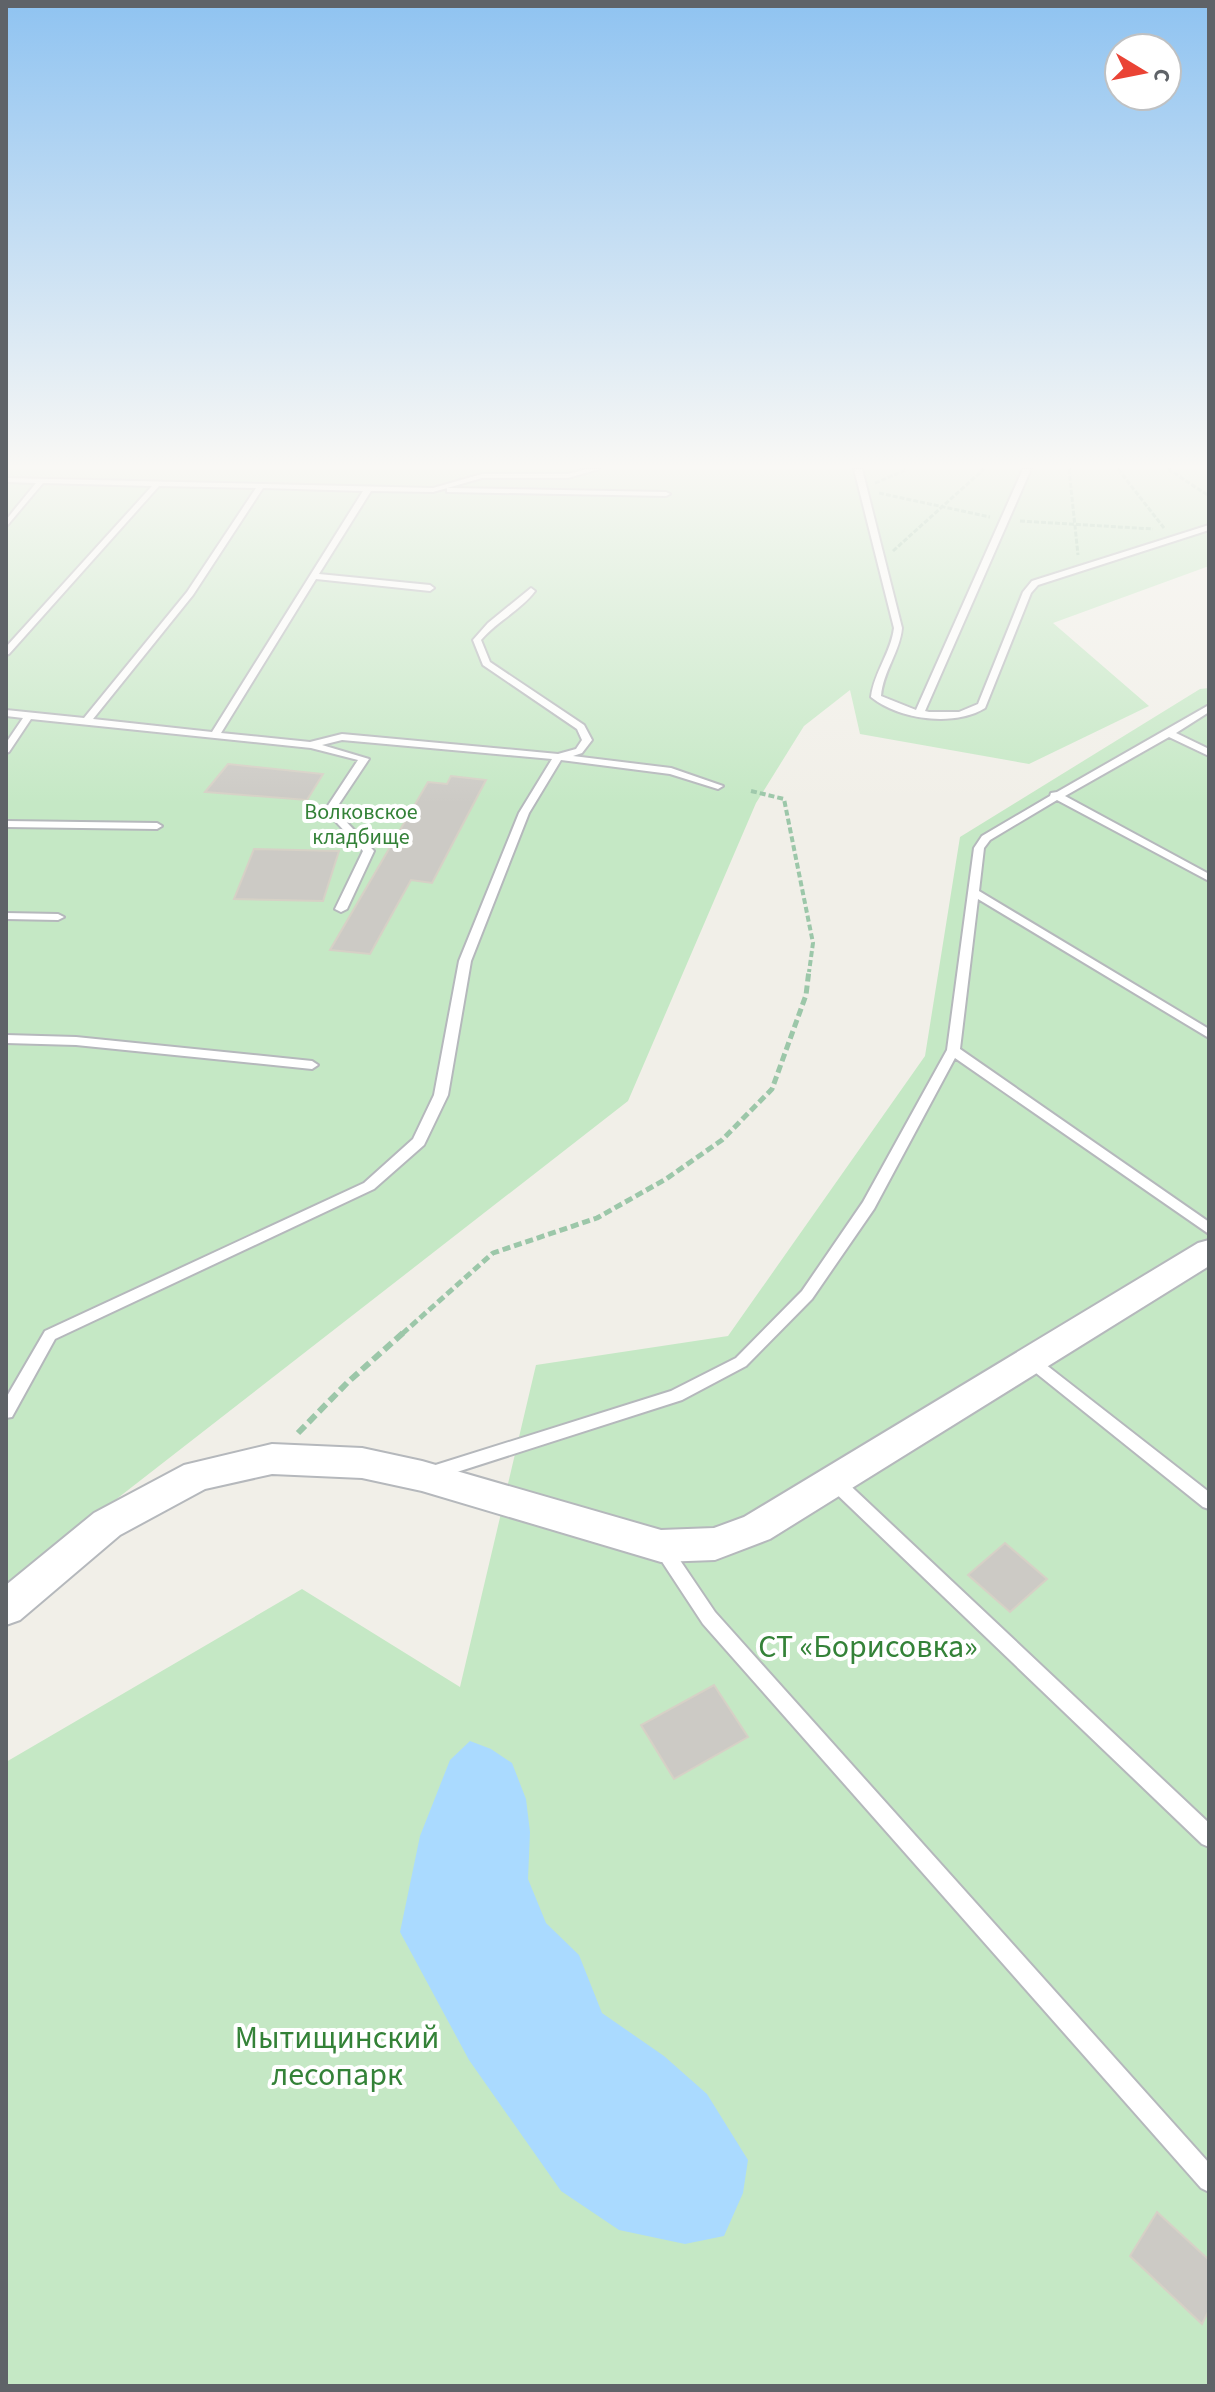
<svg xmlns="http://www.w3.org/2000/svg" width="1215" height="2392" viewBox="0 0 1215 2392" font-family="'Source Sans 3',sans-serif">
	<rect width="100%" height="100%" fill="#f1efe8"/>
	<path fill="#c5e8c5" d="M6,469H1209V566L1053,623L1149,706L1029,764L860,734L850,690L804,726L756,803L628,1101L6,1585Z
		M1209,688V2386H6V1762L302,1589L460,1687L536,1365L728,1336L925,1056L960,837L1200,689Z"/>
	<path fill="#aadaff" d="M470,1741L491,1749L512,1763L526,1799L530,1832L528,1879L546,1923L579,1955L602,2013L664,2056L707,2094L748,2160L743,2193L724,2236L685,2244L619,2230L561,2191L469,2060L400,1932L420,1836L450,1760Z"/>
	<path fill="#cccac5" stroke="#d6d1c6" stroke-width="2" d="M228,764L323,774L307,800L205,792Z
		M451,776L486,780L432,883L411,880L370,954L330,950L428,782L447,784Z
		M254,849L339,851L323,901L234,899Z
		M1005,1543L1047,1579L1010,1612L968,1575Z
		M714,1685L748,1737L674,1779L641,1725Z
		M1157,2212L1209,2260V2310L1202,2324L1130,2256Z"/>
	<g fill="none" stroke-linecap="round" stroke-linejoin="round">
		<defs>
			<path id="service" d="M587,469H599L568,478H482L433,492L371,491L319,574L430,585L434,588L430,591L316,579L221,733L310,742L342,734L558,754L576,749L582,740L577,729L483,665L473,640L488,623L531,588L535,591C520,611 497,621 481,640L490,662L584,725L592,740L582,753L573,756L671,768L723,786L718,789L670,774L561,760L529,813L471,961L448,1095L424,1145L374,1189L55,1339L12,1417L6,1418V1398L45,1331L364,1183L413,1139L434,1095L459,961L519,813L552,759L342,740L322,745L369,759L335,810L374,851L347,909L341,912L335,909L363,851L325,810L358,760L311,748L31,719L9,752L6,753V743L23,718L6,716V710L84,718L187,592L256,488L159,486L9,654L6,655V647L152,486L43,483L6,527V520L36,483L6,482V478L433,488L482,474H568ZM263,488L363,491L212,732L93,719L193,595Z
				M854,469H862L902,628C900,652 883,671 881,696L916,710L1023,469H1031L925,711L929,712H959L978,704L1023,592L1032,581L1209,525V530L1038,585L1031,593L985,708C954,727 900,720 871,697C874,672 891,653 894,628Z
				M450,488L666,492L670,494L666,496L447,492V488Z
				M1209,705V712L1176,733L1209,749V756L1169,737L1065,796L1209,874V881L1057,800L990,840L984,848L979,891L1209,1029V1038L978,899L960,1049L1209,1222V1234L955,1058L874,1209L812,1299L746,1366L682,1400L432,1480L426,1478L424,1473L426,1468L671,1391L736,1358L802,1291L863,1202L947,1050L974,848L982,836L1050,796L1051,793L1057,792Z
				M6,821L157,823L162,826L157,829L6,827Z
				M6,913L58,914L64,917L58,920L6,919Z
				M6,1035L76,1037L312,1061L318,1065L312,1069L76,1045L6,1043Z
				M1031,1355L1036,1357L1209,1492V1509L1203,1507L1026,1365L1023,1361L1026,1357Z
				M833,1473L839,1475L1209,1823V1847L1202,1844L827,1485L825,1480L827,1475Z
				M661,1538L667,1541L715,1612L1209,2163V2192L1201,2188L703,1624L655,1551L652,1546L655,1541Z"/>
			<path id="minor" d="M1209,1240V1266L770,1539L715,1560L661,1562L422,1491L362,1478L272,1474L205,1489L120,1535L20,1620L6,1625V1585L94,1513L184,1465L272,1444L362,1448L422,1461L661,1530L714,1528L744,1517L1198,1243Z"/>
		</defs>
		<use href="#service" stroke="#b5b8bc" stroke-width="4"/>
		<use href="#minor" stroke="#b5b8bc" stroke-width="4"/>
		<path stroke="#9cc7a9" stroke-width="3" stroke-dasharray="5 2" stroke-linecap="butt" d="M1069,469L1078,555
			M1118,469L1164,528
			M1168,469L1209,496
			M875,483L908,469
			M879,493L990,517
			M1020,521L1153,529
			M893,551L984,469"/>
		<path stroke="#9cc7a9" stroke-width="4" stroke-dasharray="6 3" stroke-linecap="butt" d="M751,791L784,799L813,943L809,972"/>
		<path stroke="#9cc7a9" stroke-width="5" stroke-dasharray="8 4" stroke-linecap="butt" d="M402,1334L493,1253L597,1218L666,1179L722,1140L772,1089L806,995L809,970"/>
		<path stroke="#9cc7a9" stroke-width="6" stroke-dasharray="10 5" stroke-linecap="butt" d="M298,1433L348,1382L404,1332"/>
		<use href="#service" fill="#fff" fill-rule="evenodd"/>
		<use href="#minor" fill="#fff" fill-rule="evenodd"/>
	</g>
	<linearGradient id="sky" x2="0" y2="1"><stop stop-color="#8fc3f1"/><stop offset="0.58" stop-color="#f9f8f5"/><stop offset="1" stop-color="#f9f8f5" stop-opacity="0"/></linearGradient>
	<rect width="1215" height="804" fill="url(#sky)"/>
	<g text-anchor="middle" stroke-width="8" stroke-linejoin="round" paint-order="stroke">
		<g font-size="22" fill="#348238" stroke="#fff">
			<text x="361" y="819">Волковское<tspan x="361" dy="25">кладбище</tspan></text>
		</g>
		<g font-size="32" fill="#348238" stroke="#fff">
			<text x="868" y="1657">СТ «Борисовка»</text>
			<text x="337" y="2048">Мытищинский<tspan x="337" dy="37">лесопарк</tspan></text>
		</g>
	</g>
	<rect width="1215" height="2392" fill="none" stroke="#5f6368" stroke-width="16"/>
	<g transform="translate(1143 72) rotate(100)"><circle r="38" fill="#ffffff" stroke="#bfc1c3" stroke-width="2"/>
	<path d="M0-6L14 30L0 20L-14 30Z" fill="#ea4335"/>
	<text y="-12" font-size="22" font-weight="bold" text-anchor="middle" fill="#5f6368">С</text>
	</g>
</svg>
